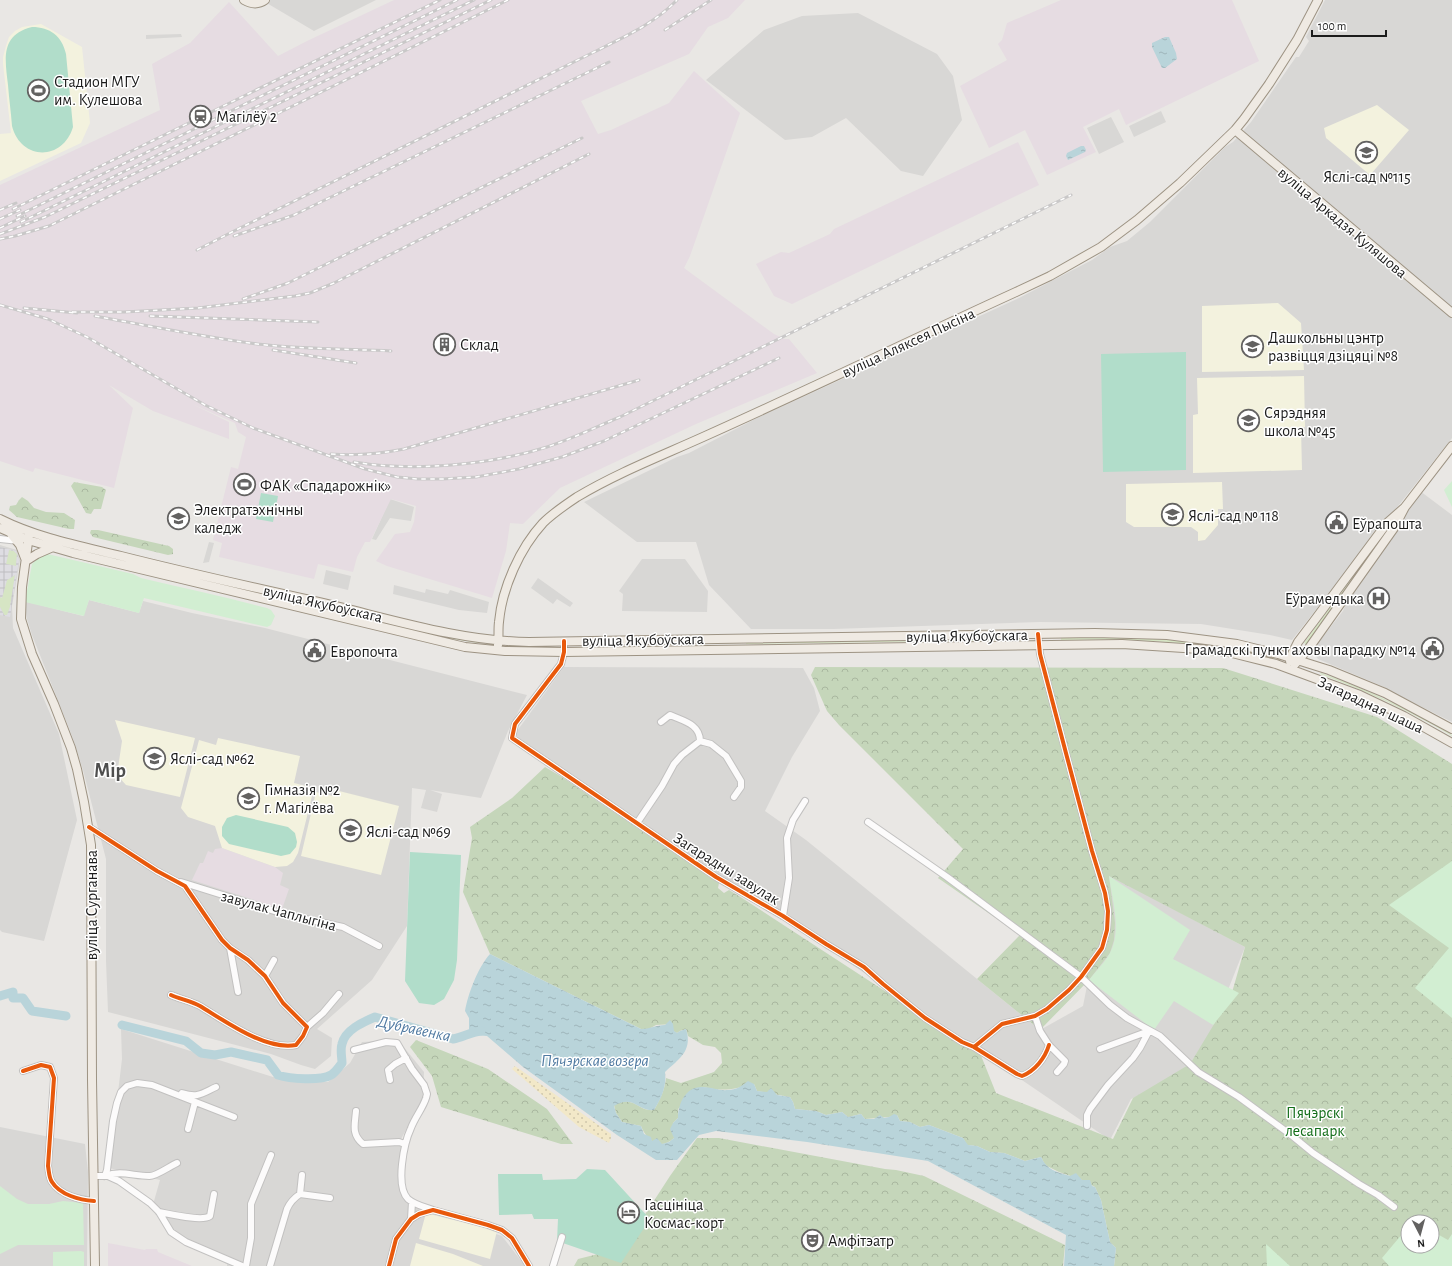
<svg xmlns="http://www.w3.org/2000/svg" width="1452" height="1266" viewBox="0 0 1452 1266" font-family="'Alegreya Sans',sans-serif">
	<defs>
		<pattern id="forest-crowns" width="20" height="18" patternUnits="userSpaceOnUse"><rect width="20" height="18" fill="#c5d6ba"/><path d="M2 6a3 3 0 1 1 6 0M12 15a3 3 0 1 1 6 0" fill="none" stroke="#a9b79f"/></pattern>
		<pattern id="sand-dots" width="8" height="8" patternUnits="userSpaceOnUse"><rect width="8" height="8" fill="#f2e8c8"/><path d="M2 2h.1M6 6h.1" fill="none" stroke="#cfc6ab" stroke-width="1.8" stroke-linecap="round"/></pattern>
		<pattern id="plaza-grid" width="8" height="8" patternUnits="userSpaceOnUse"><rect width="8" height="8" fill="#dedde2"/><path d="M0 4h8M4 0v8" fill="none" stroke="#bebdc1"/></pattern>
		<pattern id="water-ripples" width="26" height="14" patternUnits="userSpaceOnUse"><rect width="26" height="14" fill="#b9d4da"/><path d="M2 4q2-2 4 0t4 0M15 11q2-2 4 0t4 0" fill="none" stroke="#9eb5ba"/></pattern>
	</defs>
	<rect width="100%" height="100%" fill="#e9e7e4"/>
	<path fill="#d8d7d5" d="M267,0H376L314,31L265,2Z
		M1325,0H1452V438L1292,640L1270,635L1201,624L1040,622L833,629H751L709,585L696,542H637L584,502L677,457L689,453L759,417L1019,298L1092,260L1110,247L1127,241L1150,222L1225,147L1233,142L1251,122L1296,57H1299L1309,41L1306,37Z
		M858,13L937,54L953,76L962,120L923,176L901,171L846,118L812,137L785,140L706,80L764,30L802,16Z
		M181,34L182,37L146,39V35Z
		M1161,111L1166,122L1134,137L1129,126Z
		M1111,117L1124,142L1099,154L1087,128Z
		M1420,491L1452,515V722L1396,694L1384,687L1318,659L1313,653L1315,644L1325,634L1343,611L1349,598L1404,510Z
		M390,499L414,507L411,521L390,518L376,540L372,539Z
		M209,542L214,543L209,562L203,563Z
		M0,545L17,550L18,553L20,560L12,606L13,628L59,734L77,820L44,941L2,932L0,930Z
		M642,559H685L708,591L707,612L622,611L623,594L619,591Z
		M326,570L351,576L348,590L323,584Z
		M538,578L573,603L570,607L557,599L553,604L531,588Z
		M394,585L425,593L426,589L448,594L450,590L489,602L487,613L459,610L393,594Z
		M89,600L139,613L143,601L192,613L265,628L527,695L508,731L481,798L430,790L442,794L437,812L421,808L426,790L412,788L407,926L372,980L317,1029L332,1038L331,1056L315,1069L301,1065L271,1054L108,1012L106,961V859L83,770L72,736L32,635L27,619L24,601L83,616Z
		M564,667L803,668L814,688L820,711L792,757L765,811L806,840L1040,1030L1083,1006L1109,875L1245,947L1212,1030L1182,1076L1131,1099L1110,1140L514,735Z
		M121,1029L273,1077L328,1082L350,1063L362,1042L398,1040L424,1072L423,1098L401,1139V1190L411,1205L502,1236L525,1266H227V1264L173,1238L152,1208L160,1180L109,1168L122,1059Z
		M0,1127L85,1144L88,1172L87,1266H0Z"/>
	<path fill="#e6dce2" d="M394,0H745L728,18L708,27L689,54L581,101L598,134L611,130L669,103L694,71L740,113L690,256L684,268L774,334L785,339H789L817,373L696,424L560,488L523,524L510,523L506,551L492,598L387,566L376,561L395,534L410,532L414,522L416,506L391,499L370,542H365L357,557L353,572L318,564L314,579L219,557L222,543L213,540L231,467L238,469L246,437L238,432L235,423L192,404L229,422V439L153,411L109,385L133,408L114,488L35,468L33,472L0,461V185L160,110L152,64L190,43L229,2L278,56L307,41Z
		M1061,0H1232L1259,61L1126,125L1119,109L1083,127L1096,152L1047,175L1025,130L989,148L960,86L1007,60L998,44L1002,40L1007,23Z
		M1018,142L1039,185L792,304L774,296L756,264L781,252L789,253L830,234L834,229Z
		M222,848L275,867L283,873L280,885L289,889L282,909L192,880L200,863H203L208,851L213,853L215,849Z
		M108,1243L145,1250L146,1249H157L158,1252L192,1266H108Z"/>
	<path fill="#f3f2de" d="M41,24L82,47L90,123L81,143L0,181V134L11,133L3,64V57L6,46L9,37L15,31L22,27Z
		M1377,105L1409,130L1370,175L1326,138L1324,128Z
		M1278,303L1301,323L1304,370L1202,372V306Z
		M1304,376L1305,427L1301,428L1302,470L1193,473V415L1198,414L1197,378Z
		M1222,482L1223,509H1218V525L1205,540L1198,541V532L1191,527H1134L1126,522V484Z
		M115,720L195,738L180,797L126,785L117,775L122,741Z
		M218,738L300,756L294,783L314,788L298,853L293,862L287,866L275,867L222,848L215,826L188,817L181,808L199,740L216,745Z
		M335,790L399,806L381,875L301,856L316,792L333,796Z
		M426,1213L497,1231L490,1259L419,1239Z
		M416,1243L453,1254L483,1266H410Z"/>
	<path fill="#d6e5c4" d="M9,550L14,551L17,554L16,566L6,564Z
		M1355,574L1356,575L1328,613L1320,627L1307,645L1304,643Z
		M15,575L9,613L5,616L0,607V597H2L7,580Z
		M365,617L441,635L478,642V643L441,637L365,619Z
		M1112,637C1167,638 1221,644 1275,658L1274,659C1201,641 1136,638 1061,640V638Z
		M1026,638V640L746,644V642Z
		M741,642V643L573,646V645Z
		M1321,673C1367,689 1410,710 1452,735V736C1410,711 1367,691 1320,674Z"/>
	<path fill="url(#forest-crowns)" fill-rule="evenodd" d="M74,482L102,487L106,490L101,509H94L91,514L86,513L71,486Z
		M22,497L28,501L34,508L46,512L64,513L75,520L74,529H69L17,517L9,510L10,506L16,505L19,500Z
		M91,530H98L169,546L173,549V554L168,555L93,537L90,533Z
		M815,667L1223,668L1377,717L1452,764V1266H1114L1116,1248L1110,1242L1101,1200L1095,1187L1082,1180L1059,1172L1045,1165L1041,1157L1025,1161L1004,1153L990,1152L977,1146L967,1145L963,1138L929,1125L920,1127L910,1122L900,1121L897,1115L889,1117L865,1119L861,1114L848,1117L842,1112L826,1115L816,1111L795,1109L793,1102L790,1097L757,1091L754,1084C733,1089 725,1092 703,1087L678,1109V1118L673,1123L674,1138C660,1151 647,1141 641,1126L622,1122L616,1113L614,1105C634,1094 638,1112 654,1110C660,1100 665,1089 666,1078L681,1083L714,1072L722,1063L721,1053L715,1047L703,1045L688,1036L686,1029L680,1031L677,1033L673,1031V1024L656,1025L649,1029H641L490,954L463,892L472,838L470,827L512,798L545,767L562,777L719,883L718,888L724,893L729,890L739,896L980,1053L996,1093L1113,1139L1133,1098L1190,1064L1231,996L1245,947L1109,876L1115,923L1114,940L1110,953L1089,980L1040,1030L977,979L1020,935L938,878L963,849L839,725L827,711L811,675ZM1408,1222H1432V1246H1408Z
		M416,1040L488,1069L547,1109L573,1144H561L441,1107L432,1076L410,1047Z
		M697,1138H719L885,1169L896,1170L924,1176L1065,1245L1063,1266H574L578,1259L598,1254L633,1233L670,1176Z"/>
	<path fill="url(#sand-dots)" d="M515,1066L611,1134V1138L609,1143L579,1127L512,1069Z"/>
	<path fill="#d2eed2" d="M1452,481V507L1444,490Z
		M43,553L133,574L141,578C183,588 225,597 267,608L271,610L275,616L271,625L267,627L144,598L139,613L89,600L84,616L25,602L32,564Z
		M1452,861V1018L1415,988L1449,948L1389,905Z
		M1109,876L1190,930L1173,959L1239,993L1213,1025L1174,1001L1154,1030L1089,980C1096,971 1105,962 1110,953C1122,930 1112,900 1109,876Z
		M0,1186L17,1199L28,1204H49L63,1201L83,1203L84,1245H18L0,1254Z
		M1408,1227V1246H1432V1231L1448,1240L1452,1234V1266H1389L1382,1258Z
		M1266,1244L1290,1266H1267Z
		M81,1251L84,1252V1266H53V1252Z"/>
	<path fill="#b1ddca" d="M32,27C50,27 62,36 66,54L73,127C63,161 21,161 12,126C11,112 9,99 8,85C5,59 0,35 32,27Z
		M1186,352V470L1103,472L1101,354Z
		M261,493L278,496L273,522L256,519Z
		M236,815L288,827L295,833L297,842L296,847L290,854L281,856L229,844L222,836V827L227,818Z
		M410,852L461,855L457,960L454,980L444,999L434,1005L419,1003L405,981Z
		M587,1169L605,1170L650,1219L621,1263L557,1241L558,1219H534L532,1214L499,1215L498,1174H542L543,1180L576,1179Z"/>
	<path fill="url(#plaza-grid)" fill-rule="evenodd" d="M0,547L16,551L19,560L10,617L0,615V607L4,615H7L10,607L15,575L7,580L2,598L0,597ZM9,550L14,551L17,554L16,566L6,564Z"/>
	<path fill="url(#water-ripples)" d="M1165,37H1169L1176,53L1177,59L1165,68H1162L1152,47V43Z
		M1081,146H1084L1086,150L1085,152L1068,160L1066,156L1067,153Z
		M490,954L641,1029C650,1029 656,1025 665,1025L670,1020L673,1024L674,1031L677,1033L680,1031L686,1029C693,1051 679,1059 665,1072C667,1086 661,1099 654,1110C638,1112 634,1094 614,1106L616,1113L622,1122L641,1126L644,1134L651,1137L652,1141L657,1138L662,1144L669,1142L674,1138L670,1129L673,1123L678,1118C678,1103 686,1086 703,1087C711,1087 719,1091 728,1090C736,1090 742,1086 748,1081L754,1084L757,1091L767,1092L771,1088L777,1095L790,1097L793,1102L795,1109L816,1111L826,1115L842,1112L848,1117L861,1114L865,1119H874L880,1115L884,1118L889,1117L894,1114L897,1115L900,1121L910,1122L920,1127L929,1125L963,1138L968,1145L977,1146L990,1152L1004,1153L1025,1161L1041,1157C1047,1170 1057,1172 1070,1176L1076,1173L1082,1180H1090L1092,1186L1095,1187L1101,1200L1110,1242L1116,1248L1114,1266H1064L1066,1235L928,1161L807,1142L716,1131L699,1135L677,1160H656L617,1135L523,1067L487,1036L474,1035L469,1029V1018L465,1011C468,994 478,967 490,954Z"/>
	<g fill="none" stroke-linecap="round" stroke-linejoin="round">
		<path stroke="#b9d4da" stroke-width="9" d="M0,996L13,992V998H23L32,1011L66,1016
			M122,1025L186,1041L201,1053L215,1055L231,1052L267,1060L278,1075C290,1079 320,1081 331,1075C335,1073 339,1067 342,1063C342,1057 340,1050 342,1044C345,1030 363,1022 375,1017L453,1039C463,1037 471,1032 481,1031"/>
		<defs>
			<path id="minor" d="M0,539L19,541
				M564,641V652L561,664L515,724L512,738L716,877L783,916L826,944L864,967L883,984L925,1018L962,1042L974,1047L1017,1074L1022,1076C1035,1071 1045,1058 1049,1045
				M700,741L711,744L726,756L741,781V787L734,797
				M868,822L947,877L1081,977L1110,1005L1127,1018L1160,1036L1198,1072L1239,1097L1291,1135L1313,1153L1359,1184L1378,1195L1394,1207
				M637,823L662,786L674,764L682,755L700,741C700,724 683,721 670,715L661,722
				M89,827L157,871L185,886L222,940L230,948L248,960L265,976L283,1003L307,1027L303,1036L296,1045C266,1051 225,1021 200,1006C191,1001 180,999 171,995
				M181,882L287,915L343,927L379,946
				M783,916L789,878L787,838L793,820L805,801
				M230,948L238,992
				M265,976L274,960
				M1035,1016L1040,1031L1049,1045L1065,1061L1064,1064L1057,1072
				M307,1027L323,1013L339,994
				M974,1047L1002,1024L1035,1016L1047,1009L1069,990L1081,977L1102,948L1107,930L1108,911L1105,893L1092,851L1067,757L1040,654L1038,634
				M1100,1049L1149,1031
				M354,1050L386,1042L397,1043L412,1069L424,1085L427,1094L426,1098C423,1108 415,1117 411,1128C404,1143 395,1186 408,1199C415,1205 425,1207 433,1210
				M23,1071L41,1065L50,1067L54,1078L48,1166C49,1171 49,1178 52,1182C60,1195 80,1200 94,1201
				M390,1080L388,1070L395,1064L406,1058
				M182,1093C198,1098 201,1094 216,1087
				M356,1111C355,1124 351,1134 363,1144L399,1142L405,1144
				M1087,1126V1115L1090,1109L1108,1085L1133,1058L1140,1048L1149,1031
				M188,1129L195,1102
				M94,1176H108L119,1181L150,1203L159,1212L171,1232L186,1242L242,1266
				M105,1176L107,1170L113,1121L117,1103L121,1092L127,1086L137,1083L152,1085L234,1117
				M105,1176C121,1170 133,1176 149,1176C155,1177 170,1166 177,1163
				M300,1194L302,1175
				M159,1212C170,1214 202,1222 210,1216L214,1194
				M411,1219L412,1202
				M246,1266L251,1238V1204L271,1155
				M270,1266L287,1209C290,1202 294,1198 300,1194L330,1198
				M389,1266L396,1239L411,1219L419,1214L433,1210L488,1225L502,1230L512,1238L529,1266
				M553,1266L562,1237"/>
			<path id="major" d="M244,0C251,4 258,5 265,0
				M1235,130L1452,313
				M0,519C38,538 80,546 121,556C184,572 247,586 310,600C382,616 455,641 529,642L1095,633L1167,635L1237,644L1278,654L1329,670L1385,693L1452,729
				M0,528L28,540L73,553L465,647L505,651L564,652L1122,644L1199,649L1228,652L1276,664L1360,695L1404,716L1452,743
				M11,534L20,545L25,558
				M29,535L22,587L21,619L32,654L54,704L71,748L77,769L84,802L91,845L92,1080L95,1266
				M26,561L37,554L53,547
				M498,645C499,637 498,629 499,622C502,588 520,548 543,523C553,513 565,505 577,497C617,473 661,456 703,437C808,390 911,340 1016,292L1050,276L1101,247L1137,220L1180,183L1235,130L1244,119L1269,84L1297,40L1318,0
				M1290,661V658L1298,642L1314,621L1387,523L1404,508
				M1295,664L1309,648L1394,528L1405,507L1452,446"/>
		</defs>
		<use href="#minor" stroke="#c2c1c0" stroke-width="8"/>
		<use href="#major" stroke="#9d9383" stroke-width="10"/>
		<use href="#minor" stroke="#fcfbfb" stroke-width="6"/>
		<use href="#major" stroke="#efeae3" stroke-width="8"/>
		<defs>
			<path id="rail" d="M665,30L711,0
				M13,209L440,0
				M0,210L16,203
				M17,216L457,0
				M0,219L20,210
				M21,222L474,0
				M0,228L25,216
				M0,234L45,217L491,0
				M234,236L294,215L609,62
				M0,239L15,236L49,226L508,0
				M197,250L232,232L594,52C624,37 654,24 677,0
				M243,299L288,283L582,138
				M0,305L48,319L87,337L205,405L253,428L365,469L397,477L418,479H442L476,477L519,469L562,457L604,441L779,358
				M24,308L77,313
				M72,312H124L198,308L295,296L310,293L334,283L589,154
				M95,316C149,326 203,337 257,344C301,349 346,349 391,351
				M150,316L318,322
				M273,350L356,363
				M331,454C357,456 379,454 404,449L639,380
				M354,462C413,472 490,465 547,447C572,439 596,427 620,417L1071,195"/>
		</defs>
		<use href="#rail" stroke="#c9c8c8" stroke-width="3"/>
		<use href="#rail" stroke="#fff" stroke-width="1.5" stroke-dasharray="4.5" stroke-linecap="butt"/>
		<defs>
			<path id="cycleway" d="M564,641V652L561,664L515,724L512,738L716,877L783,916L826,944L864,967L883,984L925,1018L962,1042L974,1047L1017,1074L1022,1076C1035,1071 1045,1058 1049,1045
				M89,827L157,871L185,886L222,940L230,948L248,960L265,976L283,1003L307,1027L303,1036L296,1045C266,1051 225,1021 200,1006C191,1001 180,999 171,995
				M974,1047L1002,1024L1035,1016L1047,1009L1069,990L1081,977L1102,948L1107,930L1108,911L1105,893L1092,851L1067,757L1040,654L1038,634
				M23,1071L41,1065L50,1067L54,1078L48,1166C49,1171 49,1178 52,1182C60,1195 80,1200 94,1201
				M389,1266L396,1239L411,1219L419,1214L433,1210L488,1225L502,1230L512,1238L529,1266"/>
		</defs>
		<use href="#cycleway" stroke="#fff" stroke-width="6"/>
		<use href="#cycleway" stroke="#e8590c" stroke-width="4"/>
	</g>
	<defs>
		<symbol id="stadium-ring" viewBox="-11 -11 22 22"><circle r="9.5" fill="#fff" stroke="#636261" stroke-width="1.5"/><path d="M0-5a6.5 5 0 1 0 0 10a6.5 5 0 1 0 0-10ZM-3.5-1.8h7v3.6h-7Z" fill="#636261"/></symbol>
		<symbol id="station-ring" viewBox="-11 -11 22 22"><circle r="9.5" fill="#fff" stroke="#636261" stroke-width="1.5"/><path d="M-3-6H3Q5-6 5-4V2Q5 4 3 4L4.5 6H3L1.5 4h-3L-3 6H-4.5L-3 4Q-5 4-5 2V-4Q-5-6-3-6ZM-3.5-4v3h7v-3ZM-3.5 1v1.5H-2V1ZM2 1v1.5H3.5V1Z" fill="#636261"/></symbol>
		<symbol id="school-ring" viewBox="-11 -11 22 22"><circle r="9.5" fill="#fff" stroke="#636261" stroke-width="1.5"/><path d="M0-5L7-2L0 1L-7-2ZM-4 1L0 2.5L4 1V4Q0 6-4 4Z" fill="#636261"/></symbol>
		<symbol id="building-ring" viewBox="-11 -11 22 22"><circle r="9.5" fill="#fff" stroke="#636261" stroke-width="1.5"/><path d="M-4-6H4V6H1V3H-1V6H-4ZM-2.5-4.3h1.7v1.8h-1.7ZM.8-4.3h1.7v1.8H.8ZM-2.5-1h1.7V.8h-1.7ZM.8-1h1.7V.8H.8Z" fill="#636261"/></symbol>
		<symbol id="university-ring" viewBox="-11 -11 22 22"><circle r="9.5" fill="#fff" stroke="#636261" stroke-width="1.5"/><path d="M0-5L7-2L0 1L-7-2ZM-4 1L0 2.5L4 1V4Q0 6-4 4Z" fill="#636261"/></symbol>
		<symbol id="civic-ring" viewBox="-11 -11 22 22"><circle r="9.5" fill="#fff" stroke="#636261" stroke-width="1.5"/><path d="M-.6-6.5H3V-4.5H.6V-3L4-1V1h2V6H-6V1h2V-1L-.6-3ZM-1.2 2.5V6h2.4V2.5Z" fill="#636261"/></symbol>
		<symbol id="hospital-ring" viewBox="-11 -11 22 22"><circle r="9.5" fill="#fff" stroke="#636261" stroke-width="1.5"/><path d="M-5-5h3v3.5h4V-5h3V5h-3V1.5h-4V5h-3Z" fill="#636261"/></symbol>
		<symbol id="hotel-ring" viewBox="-11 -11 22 22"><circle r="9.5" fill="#fff" stroke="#636261" stroke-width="1.5"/><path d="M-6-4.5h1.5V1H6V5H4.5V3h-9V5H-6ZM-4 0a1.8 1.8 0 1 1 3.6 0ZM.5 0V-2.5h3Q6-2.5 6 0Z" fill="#636261"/></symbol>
		<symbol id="theatre-ring" viewBox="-11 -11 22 22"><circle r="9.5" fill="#fff" stroke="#636261" stroke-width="1.5"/><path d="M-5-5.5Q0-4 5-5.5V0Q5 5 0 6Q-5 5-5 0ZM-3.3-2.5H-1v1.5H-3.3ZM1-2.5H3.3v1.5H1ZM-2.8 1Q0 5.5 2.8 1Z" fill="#636261"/></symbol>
	</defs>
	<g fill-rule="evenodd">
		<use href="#stadium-ring" x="26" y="78" width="25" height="25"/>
		<use href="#station-ring" x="188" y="104" width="25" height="25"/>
		<use href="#school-ring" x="1354" y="140" width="25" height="25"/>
		<use href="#building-ring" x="432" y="332" width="25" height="25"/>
		<use href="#school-ring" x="1240" y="334" width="25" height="25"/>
		<use href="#school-ring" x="1236" y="408" width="25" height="25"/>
		<use href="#stadium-ring" x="232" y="472" width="25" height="25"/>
		<use href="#school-ring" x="1160" y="502" width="25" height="25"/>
		<use href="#university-ring" x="166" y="506" width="25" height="25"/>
		<use href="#civic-ring" x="1324" y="510" width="25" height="25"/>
		<use href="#hospital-ring" x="1366" y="586" width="25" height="25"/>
		<use href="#civic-ring" x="1420" y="636" width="25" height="25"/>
		<use href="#civic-ring" x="302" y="638" width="25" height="25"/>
		<use href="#school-ring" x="142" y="746" width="25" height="25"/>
		<use href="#school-ring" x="236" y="786" width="25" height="25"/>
		<use href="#school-ring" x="338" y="818" width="25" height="25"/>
		<use href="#hotel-ring" x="616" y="1200" width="25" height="25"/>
		<use href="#theatre-ring" x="800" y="1228" width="25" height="25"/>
	</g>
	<g text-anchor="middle" stroke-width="3" stroke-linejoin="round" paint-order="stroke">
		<g font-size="16" fill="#1b1b1b" stroke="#fff" text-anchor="start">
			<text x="54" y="87">Стадион МГУ<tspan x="54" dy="18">им. Кулешова</tspan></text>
			<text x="216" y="122">Магілёў 2</text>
			<text x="1367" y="182" text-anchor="middle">Яслі-сад №115</text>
			<text x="1268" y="343">Дашкольны цэнтр<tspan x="1268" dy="18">развіцця дзіцяці №8</tspan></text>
			<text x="460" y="350">Склад</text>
			<text x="1264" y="418">Сярэдняя<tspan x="1264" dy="18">школа №45</tspan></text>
			<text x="260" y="491">ФАК «Спадарожнік»</text>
			<text x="194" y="515">Электратэхнічны<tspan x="194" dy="18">каледж</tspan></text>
			<text x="1188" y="521">Яслі-сад № 118</text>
			<text x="1352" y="529">Еўрапошта</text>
			<text x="1364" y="604" text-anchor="end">Еўрамедыка</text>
			<text x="1416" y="655" text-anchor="end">Грамадскі пункт аховы парадку №14</text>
			<text x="330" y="657">Европочта</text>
			<text x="170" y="764">Яслі-сад №62</text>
			<text x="264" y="795">Гімназія №2<tspan x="264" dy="18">г. Магілёва</tspan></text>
			<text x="366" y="837">Яслі-сад №69</text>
			<text x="644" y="1210">Гасцініца<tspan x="644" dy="18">Космас-корт</tspan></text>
			<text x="828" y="1246">Амфітэатр</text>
		</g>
		<g font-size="16" fill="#1b1b1b" stroke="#fff">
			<text transform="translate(1343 222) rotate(40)" y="6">вуліца Аркадзя Куляшова</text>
			<text transform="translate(908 342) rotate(-25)" y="6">вуліца Аляксея Пысіна</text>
			<text transform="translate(323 603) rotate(13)" y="6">вуліца Якубоўскага</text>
			<text transform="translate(967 635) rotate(-1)" y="6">вуліца Якубоўскага</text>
			<text transform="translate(643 639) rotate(-1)" y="6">вуліца Якубоўскага</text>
			<text transform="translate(1371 704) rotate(25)" y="6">Загарадная шаша</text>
			<text transform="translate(727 868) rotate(32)" y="6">Загарадны завулак</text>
			<text transform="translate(91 905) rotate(-90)" y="6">вуліца Сурганава</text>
			<text transform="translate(279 910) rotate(15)" y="6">завулак Чаплыгіна</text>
		</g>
		<g font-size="16" fill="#136e19" stroke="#fff">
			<text x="1315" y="1118">Пячэрскі<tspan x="1315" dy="18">лесапарк</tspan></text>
		</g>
		<g font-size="17" font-style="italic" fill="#507aa2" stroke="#fff">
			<text transform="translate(414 1028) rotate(12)" y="6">Дубравенка</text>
			<text x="595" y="1066">Пячэрскае возера</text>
		</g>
		<g font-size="20" font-weight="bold" fill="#4e4e4e" stroke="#fff">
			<text x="110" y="777">Мір</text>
		</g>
	</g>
	<g transform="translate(1420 1234) rotate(174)"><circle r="19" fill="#ffffff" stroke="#a4a4a4"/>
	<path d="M0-3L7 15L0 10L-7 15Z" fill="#636261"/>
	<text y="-6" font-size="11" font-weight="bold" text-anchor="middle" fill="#1b1b1b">N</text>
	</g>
	<path d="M1312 30v6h74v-6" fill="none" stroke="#1b1b1b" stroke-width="2"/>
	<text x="1318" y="30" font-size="12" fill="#1b1b1b" stroke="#ffffff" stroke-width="3" paint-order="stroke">100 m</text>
</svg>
